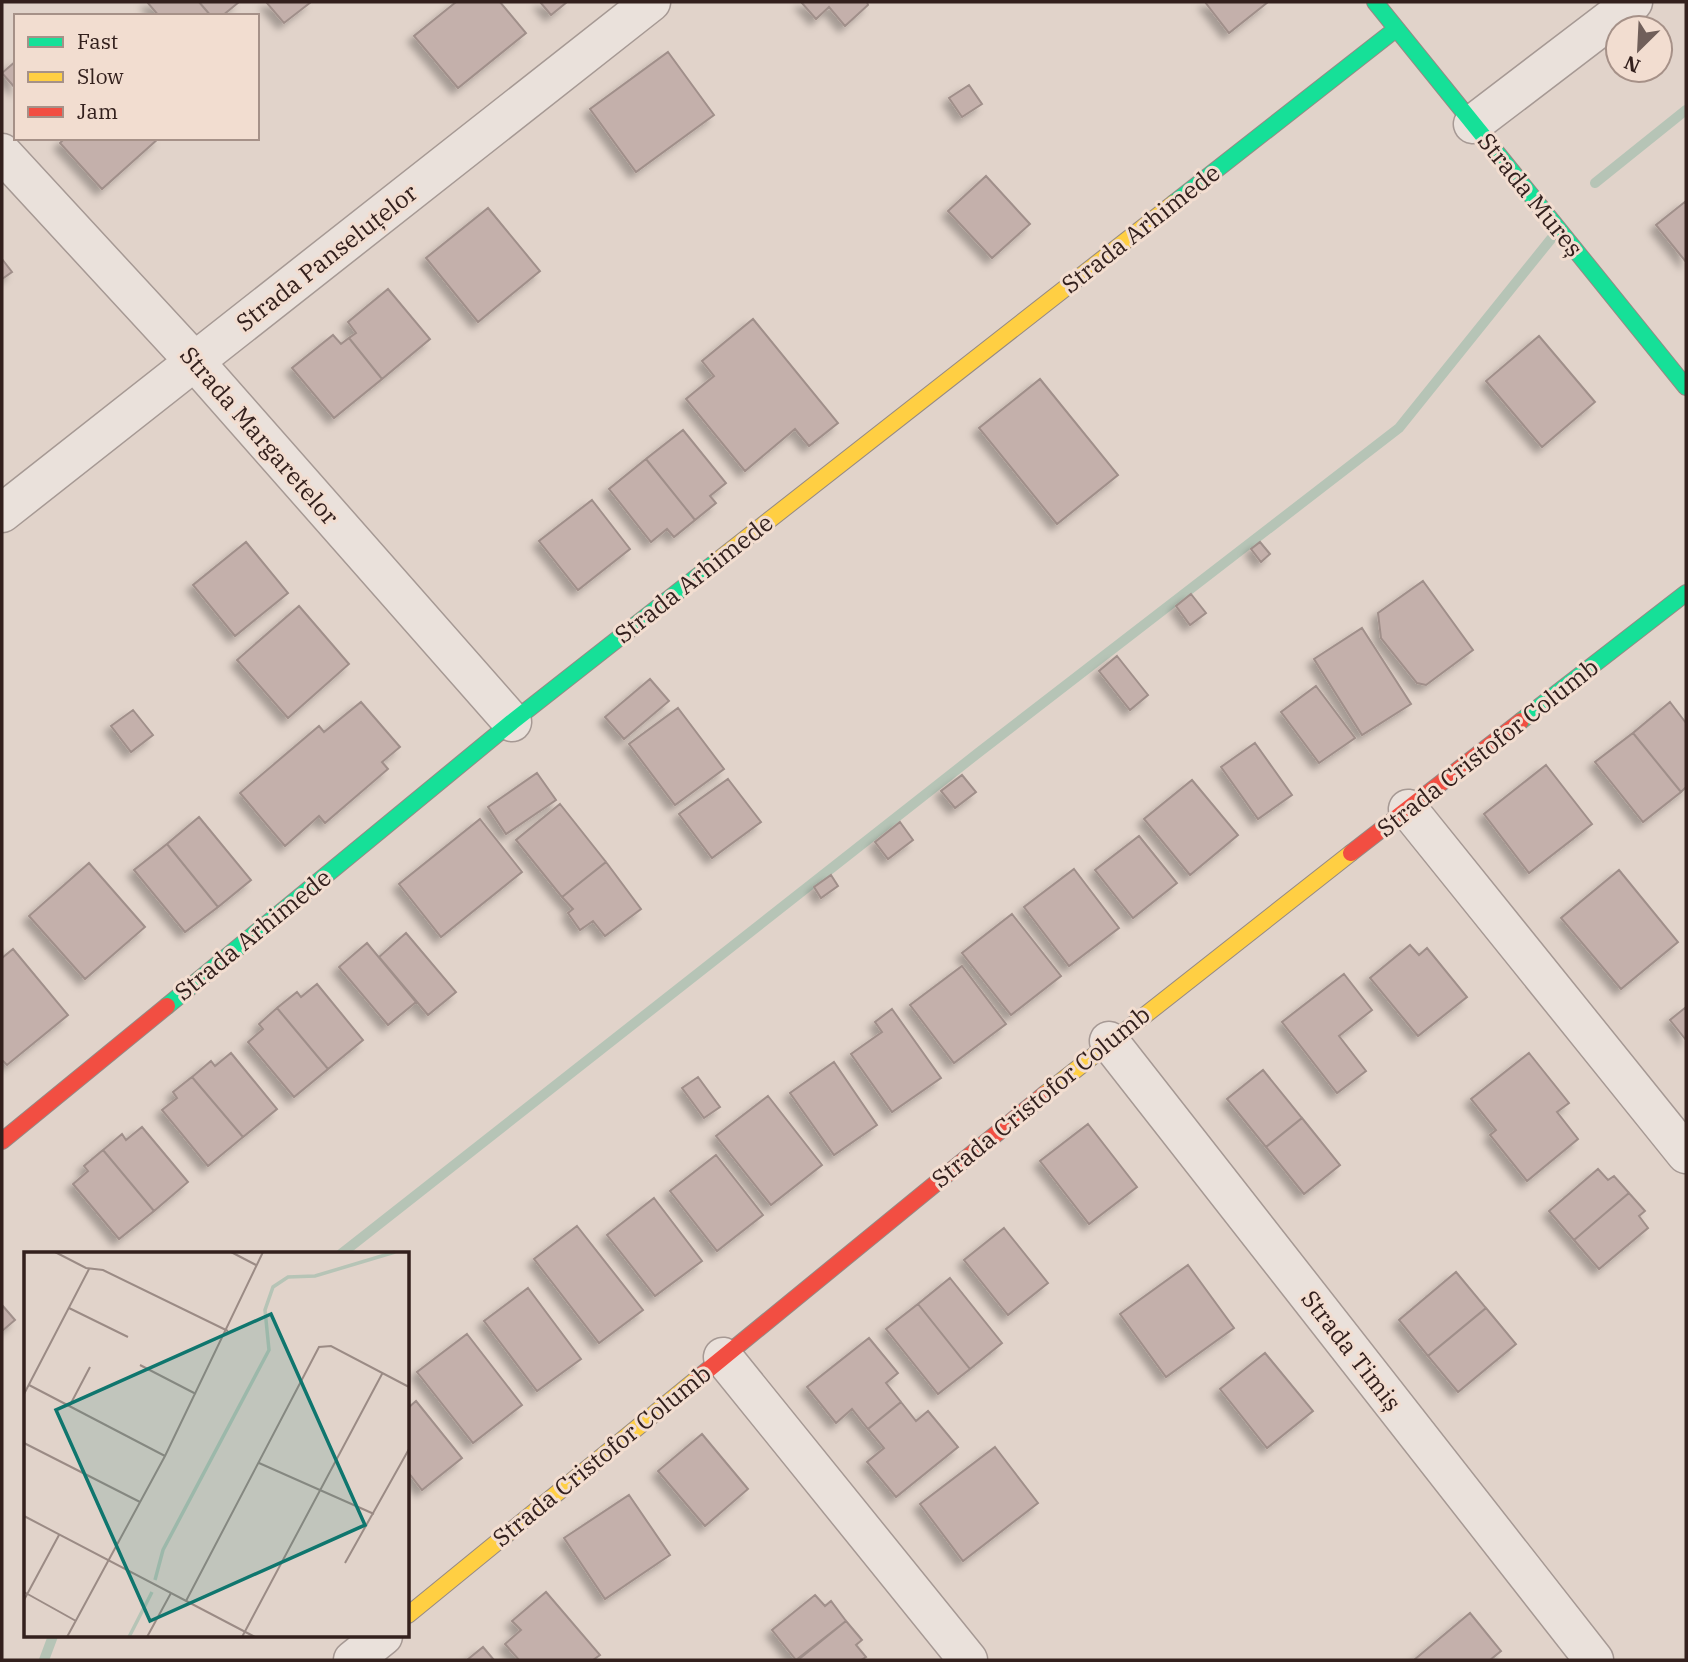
<svg xmlns="http://www.w3.org/2000/svg" width="1688" height="1662" viewBox="0 0 1688 1662" font-family="'IBM Plex Serif',serif">
	<defs>
		<filter id="shadow"><feDropShadow dx="-6" dy="6" stdDeviation="3.5" flood-color="#0004"/></filter>
	</defs>
	<rect width="100%" height="100%" fill="#e1d3ca"/>
	<g fill="none" stroke-linecap="round" stroke-linejoin="round">
		<path stroke="#b6c4b6" stroke-width="10" d="M1595,183L1686,110
			M341,1254L978,753L1399,428L1551,239
			M44,1660L53,1636"/>
	</g>
	<path fill="#c4b0ab" stroke="#a08f8a" stroke-width="2" filter="url(#shadow)" d="M147,2H199L211,16H159Z
		M199,2H239L222,16H211Z
		M266,2H311L284,23Z
		M456,2H500L526,33L458,88L414,36Z
		M540,2H567L551,15Z
		M801,2H867L868,5L845,26L829,7L816,19Z
		M1205,2H1268L1229,33Z
		M668,52L714,115L636,172L590,109Z
		M16,61V89L2,73Z
		M969,85L982,104L962,117L949,98Z
		M65,138H159L102,189L60,143Z
		M986,176L1030,224L992,258L948,211Z
		M1686,201V262L1656,225Z
		M488,208L540,271L478,322L426,258Z
		M2,259L12,272L2,279Z
		M388,289L430,339L382,379L349,338L356,333L348,322Z
		M753,319L838,423L809,446L795,429L745,471L686,399L714,376L702,361Z
		M333,335L341,344L349,338L382,379L334,418L292,368Z
		M1539,336L1595,402L1542,447L1486,381Z
		M1040,379L1118,475L1057,524L979,428Z
		M683,430L726,483L710,496L716,503L695,520L646,459Z
		M646,459L695,520L674,537L667,529L651,542L609,489Z
		M592,500L630,549L578,590L539,541Z
		M246,542L288,593L235,636L193,585Z
		M1260,542L1270,554L1261,562L1251,549Z
		M1423,581L1473,650L1426,685L1417,683L1381,638L1378,613Z
		M1191,594L1206,613L1190,625L1176,606Z
		M299,606L349,664L288,718L237,660Z
		M1362,628L1411,704L1362,735L1314,659Z
		M1117,656L1148,695L1130,710L1099,671Z
		M650,679L669,701L624,739L605,717Z
		M1316,686L1355,738L1319,763L1281,712Z
		M361,702L400,747L382,762L388,769L325,823L319,816L285,846L240,793L319,726L324,732Z
		M1670,702L1686,723V787L1681,792L1633,733Z
		M678,708L724,769L675,805L629,744Z
		M133,710L153,735L131,752L111,726Z
		M1633,733L1681,792L1643,822L1595,762Z
		M1255,743L1292,795L1258,819L1221,767Z
		M1546,765L1592,824L1529,873L1484,814Z
		M537,773L556,800L506,834L488,807Z
		M962,775L976,792L955,808L941,791Z
		M728,779L761,822L712,858L679,814Z
		M1192,780L1238,835L1190,875L1144,819Z
		M560,804L606,862L562,897L516,840Z
		M199,817L251,880L218,907L167,844Z
		M480,819L522,872L441,937L399,884Z
		M900,822L913,840L888,859L875,842Z
		M1139,836L1177,883L1133,918L1095,870Z
		M167,844L218,907L185,932L134,870Z
		M606,862L641,909L605,936L593,921L580,930L568,913L573,909L562,897Z
		M89,863L145,927L85,979L29,916Z
		M1074,869L1119,928L1069,966L1024,907Z
		M1619,870L1678,942L1621,989L1561,918Z
		M831,875L838,886L821,898L814,887Z
		M1012,914L1061,976L1011,1015L962,953Z
		M406,933L456,992L428,1015L379,957Z
		M367,943L416,1002L388,1025L339,967Z
		M1410,945L1419,955L1427,948L1467,997L1418,1036L1370,978Z
		M13,949L68,1015L7,1065L2,1060V958Z
		M962,966L1006,1024L954,1063L910,1005Z
		M1344,974L1372,1010L1339,1036L1366,1071L1337,1093L1282,1022Z
		M317,984L363,1040L328,1069L277,1008L297,992L301,997Z
		M1686,1007V1040L1670,1020Z
		M277,1008L328,1069L294,1097L248,1042L263,1029L259,1024Z
		M892,1009L941,1078L892,1112L851,1054L882,1032L875,1022Z
		M231,1053L277,1109L243,1137L192,1077L211,1061L215,1066Z
		M1529,1053L1569,1103L1557,1112L1578,1139L1527,1181L1490,1135L1496,1130L1471,1099Z
		M834,1062L877,1125L834,1155L790,1093Z
		M1263,1070L1302,1118L1266,1147L1227,1099Z
		M192,1077L243,1137L208,1166L162,1110L177,1098L173,1092Z
		M698,1077L720,1107L704,1118L682,1088Z
		M768,1096L822,1165L771,1205L716,1136Z
		M1302,1118L1340,1165L1304,1194L1266,1147Z
		M1088,1124L1137,1187L1089,1224L1040,1161Z
		M142,1127L188,1182L154,1211L103,1150L122,1134L126,1140Z
		M103,1150L154,1211L119,1239L73,1184L88,1171L84,1166Z
		M716,1155L763,1215L717,1251L670,1191Z
		M1598,1169L1608,1180L1614,1176L1629,1193L1574,1240L1549,1211Z
		M1629,1193L1645,1211L1639,1216L1648,1228L1599,1269L1574,1240Z
		M654,1198L702,1261L655,1296L607,1235Z
		M577,1226L643,1310L599,1343L534,1259Z
		M1004,1228L1048,1283L1008,1315L964,1260Z
		M1188,1265L1234,1328L1166,1377L1120,1314Z
		M1456,1272L1486,1308L1428,1356L1399,1320Z
		M950,1278L1002,1343L970,1369L918,1304Z
		M528,1288L581,1359L537,1391L484,1321Z
		M918,1304L970,1369L938,1394L886,1329Z
		M2,1305L15,1320L2,1331Z
		M1486,1308L1516,1344L1458,1392L1428,1356Z
		M467,1334L522,1405L473,1443L417,1372Z
		M869,1338L898,1373L886,1383L901,1402L868,1429L852,1409L836,1423L807,1387Z
		M1265,1353L1313,1411L1267,1448L1220,1389Z
		M416,1401L462,1458L422,1490L408,1472V1408Z
		M901,1402L916,1421L928,1411L958,1447L896,1497L867,1462L884,1448L868,1429Z
		M702,1434L748,1489L705,1526L658,1471Z
		M995,1447L1038,1503L963,1561L920,1504Z
		M629,1495L670,1555L605,1599L564,1538Z
		M546,1592L600,1655L593,1660H519L505,1644L521,1630L512,1621Z
		M815,1595L825,1606L831,1601L846,1621L796,1660L772,1630Z
		M1470,1613L1501,1651L1490,1660H1414Z
		M846,1621L862,1640L856,1645L866,1657L861,1660H798Z
		M483,1647L494,1660H467Z"/>
	<g fill="none" stroke-linecap="round" stroke-linejoin="round">
		<defs>
			<path id="street" d="M1473,124L1633,2
				M2,153L195,362L512,722
				M2,513L651,2
				M1408,809L1686,1154
				M1109,1041L1594,1660
				M723,1357L968,1660
				M353,1660L383,1636"/>
			<path id="fast" d="M1375,2L1686,387
				M1174,203L1396,29
				M1521,721L1686,593
				M167,1006L512,722L717,561"/>
			<path id="slow" d="M717,561L1174,203
				M1045,1094L1351,853
				M408,1615L698,1378"/>
			<path id="jam" d="M1351,853L1521,721
				M2,1141L167,1006
				M698,1378L1045,1094"/>
		</defs>
		<use href="#street" stroke="#a69994" stroke-width="41"/>
		<use href="#fast" stroke="#958984" stroke-width="18"/>
		<use href="#slow" stroke="#958984" stroke-width="18"/>
		<use href="#jam" stroke="#958984" stroke-width="18"/>
		<use href="#street" stroke="#eae1db" stroke-width="38"/>
		<use href="#fast" stroke="#16e098" stroke-width="16"/>
		<use href="#slow" stroke="#ffcf43" stroke-width="16"/>
		<use href="#jam" stroke="#f24e42" stroke-width="16"/>
	</g>
	<g text-anchor="middle" stroke-width="6" stroke-linejoin="round" paint-order="stroke">
		<g font-size="24" fill="#33201d" stroke="#f2ddd0">
			<text transform="translate(1530 195) rotate(51)" y="8">Strada Mureș</text>
			<text transform="translate(1141 229) rotate(-38)" y="8">Strada Arhimede</text>
			<text transform="translate(327 258) rotate(-38)" y="8">Strada Panseluțelor</text>
			<text transform="translate(259 436) rotate(49)" y="8">Strada Margaretelor</text>
			<text transform="translate(694 579) rotate(-38)" y="8">Strada Arhimede</text>
			<text transform="translate(1488 748) rotate(-38)" y="8">Strada Cristofor Columb</text>
			<text transform="translate(253 935) rotate(-39)" y="8">Strada Arhimede</text>
			<text transform="translate(1041 1097) rotate(-39)" y="8">Strada Cristofor Columb</text>
			<text transform="translate(1351 1351) rotate(52)" y="8">Strada Timiș</text>
			<text transform="translate(602 1456) rotate(-39)" y="8">Strada Cristofor Columb</text>
		</g>
	</g>
	<g transform="translate(24 1252)">
		<rect width="385" height="385" fill="#e1d3ca"/>
		<path fill="none" stroke="#b6c4b6" stroke-width="3.5" d="M131,328L139,298L245,98L241,58L249,35L264,25L291,24L371,0M105,385L128,340"/>
		<path fill="none" stroke="#9b8b85" stroke-width="2" d="M31,0L62,16L79,18L204,79M207,0L232,13M45,56L104,85M116,113L172,142M5,133L141,204M0,142L65,17M46,153L66,115M0,191L116,250M235,211L350,262M0,264L231,385M321,311L385,197M0,340L52,369M0,348L35,283M162,349L295,95L307,94L385,135M43,385L141,204L239,0M123,385L147,341M218,385L358,122"/>
		<path fill="#0f766e" fill-opacity="0.15" stroke="#0f766e" stroke-width="3.5" d="M247,62L341,273L126,369L32,158Z"/>
		<rect width="385" height="385" fill="none" stroke="#33201d" stroke-width="3.5"/>
	</g>
	<rect width="1688" height="1662" fill="none" stroke="#33201d" stroke-width="7"/>
	<rect x="14" y="14" width="245" height="126" fill="#f2ddd0" stroke="#a69188" stroke-width="2"/>
	<rect x="28" y="37" width="35" height="10" fill="#16e098" stroke="#a69188" stroke-width="2"/>
	<text x="77" y="49" font-size="21" fill="#33201d">Fast</text>
	<rect x="28" y="72" width="35" height="10" fill="#ffcf43" stroke="#a69188" stroke-width="2"/>
	<text x="77" y="84" font-size="21" fill="#33201d">Slow</text>
	<rect x="28" y="107" width="35" height="10" fill="#f24e42" stroke="#a69188" stroke-width="2"/>
	<text x="77" y="119" font-size="21" fill="#33201d">Jam</text>
	<g transform="translate(1639 49) rotate(204)"><circle r="33" fill="#f2ddd0" stroke="#a69188" stroke-width="2"/>
	<path d="M0-5L12 26L0 18L-12 26Z" fill="#705f5a"/>
	<text y="-10" font-size="19" font-weight="bold" text-anchor="middle" fill="#33201d">N</text>
	</g>
</svg>
